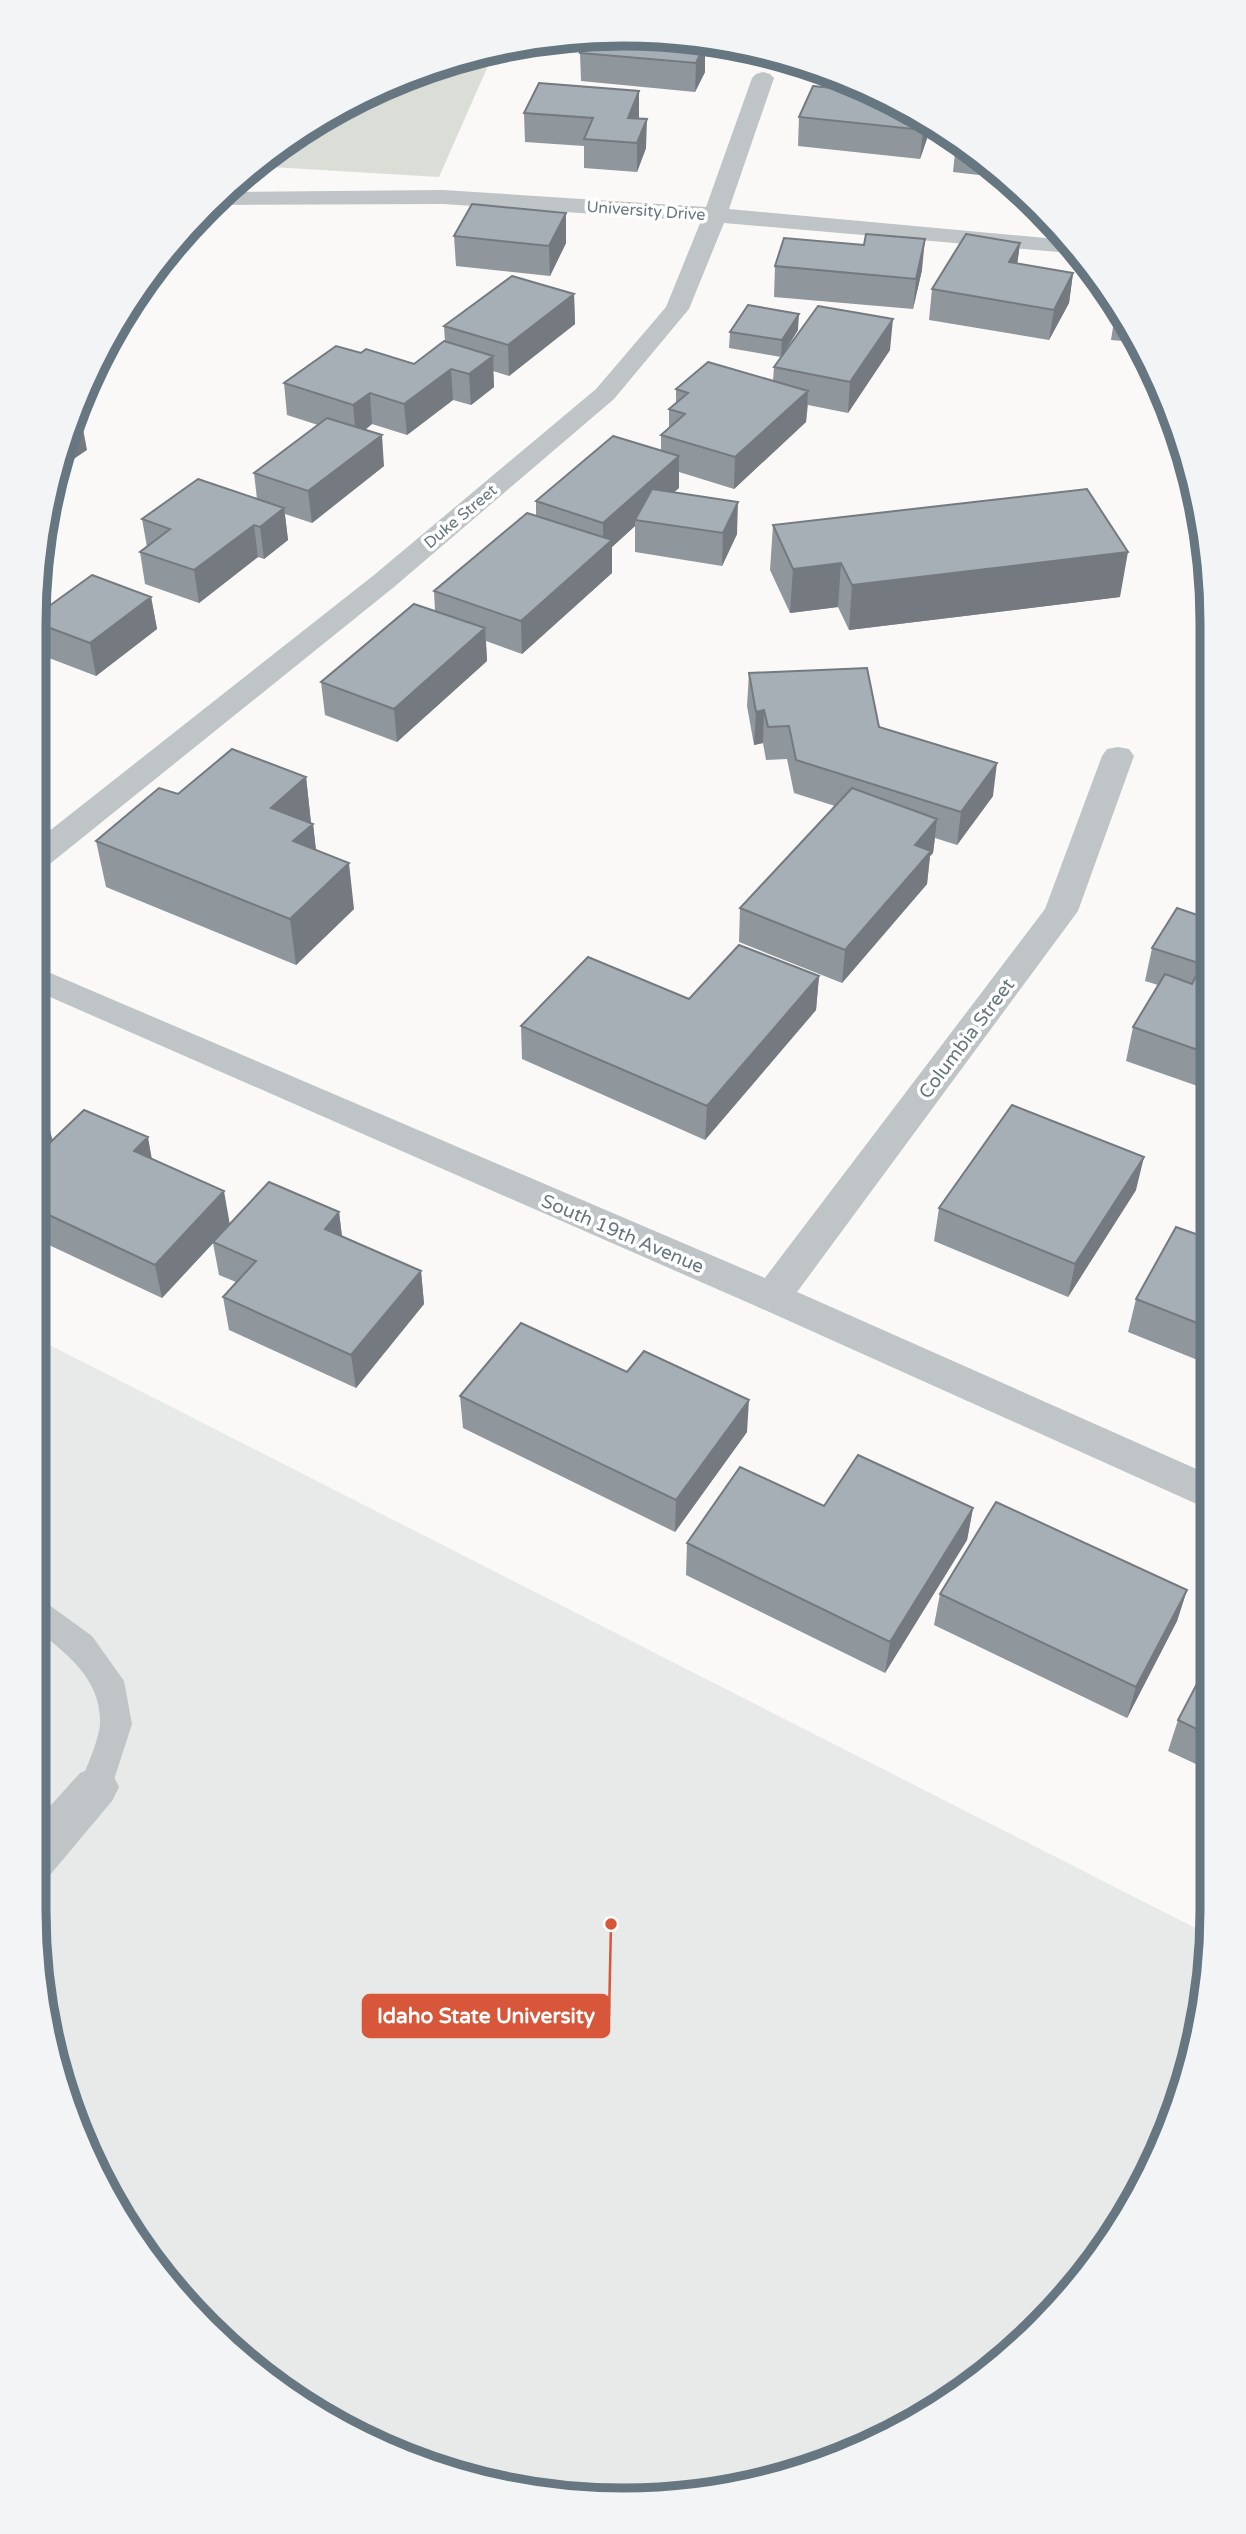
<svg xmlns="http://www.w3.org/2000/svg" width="1246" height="2534" viewBox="0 0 1246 2534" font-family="'Varela Round',sans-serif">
	<rect width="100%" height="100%" fill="#faf9f8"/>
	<path fill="#e8e9e9" d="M34,1337L1211,1936L1193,2063L1152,2171L1040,2328L884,2440L700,2496L508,2489L328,2422L234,2354L155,2270L65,2101L33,1911Z"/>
	<path fill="#daded7" d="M495,50L439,177L253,166L328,112L433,65Z"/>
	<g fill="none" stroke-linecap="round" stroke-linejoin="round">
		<path fill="#bfc4c7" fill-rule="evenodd" d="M34,1598L45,1602L92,1636L124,1681L132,1724L108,1798L96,1802L84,1798L79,1787C85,1770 99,1741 100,1724C102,1679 65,1652 34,1628Z"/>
		<path fill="#bfc4c7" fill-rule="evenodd" d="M763,72L770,74L774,78L729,209L1067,240L1081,254L724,223L689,309L614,399L394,587L46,867L34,870V843L374,575L596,389L666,307L701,221L443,204L211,205L222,192L443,190L706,207L752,78L756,74Z
			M1118,747L1129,749L1134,756L1078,911L786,1307L772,1312L758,1307L753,1297L758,1287L1045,909L1102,756L1107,749Z
			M96,1767L112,1773L119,1787L112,1801L50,1875L33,1881V1825L80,1773Z"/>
		<path fill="#bfc4c7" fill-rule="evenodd" d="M34,966L786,1287L1210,1475V1510L758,1307L34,990Z"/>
	</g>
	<path fill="#8f969c" d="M705,44V72L695,92L581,81L580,53Z
		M524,113L639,118L646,148L637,172L584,168V146L525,142Z
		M799,117L931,127L920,159L798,146Z
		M957,140L982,155L1005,178L953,172L956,143Z
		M454,236L566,243L550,276L456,266Z
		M1020,243L1017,264L1073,273L1069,303L1049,340L929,320L932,289Z
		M864,245L922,270L913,309L774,297L775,266Z
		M574,294L575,324L509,376L493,371L494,387L471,405L453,400L407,435L372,424L365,430L384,466L312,523L285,514L288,540L264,559L258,557L199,603L145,584L140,552L147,547L142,519L257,499L254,473L318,425L287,415L284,383L361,353L414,364L445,342L444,326Z
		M1116,308L1136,342L1111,340Z
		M798,330L781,357L729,348L730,332Z
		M890,350L848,413L808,405L806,422L734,489L679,472V488L673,492L737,534L722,566L635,552V526L612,547V573L522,654L486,641L487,661L397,742L325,715L321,682L435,611L434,591L536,516V501L661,450V435L669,429V409L676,403V389L773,381L774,367Z
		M773,525L1120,597L849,630L838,607L790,613L770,570Z
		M151,597L157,629L96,676L36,653L34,644V617Z
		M749,673L879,727L993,796L957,845L935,838L933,853L930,856L927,884L842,983L739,942L740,908L835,806L794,793L787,759L766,760L763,743L754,745L747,706Z
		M306,777L311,823L313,824L316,850L354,909L296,965L106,887L96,841L178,794Z
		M1209,886V916L1202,915Z
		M1209,919V1090L1126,1061L1133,1027L1158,985L1145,981L1152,948Z
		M819,976L816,1010L705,1140L522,1059L521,1026L689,999Z
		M34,1108L53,1140L152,1159L230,1224L339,1212L342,1237L421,1271L424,1304L356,1388L229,1330L223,1297L236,1282L219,1275L213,1243L162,1298L34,1238Z
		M1136,1190L1068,1297L934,1241L939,1208Z
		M1210,1239V1365L1128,1332L1136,1299Z
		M460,1396L747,1432L675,1532L463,1428Z
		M973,1508L967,1540L885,1673L686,1575L687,1543Z
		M1187,1590L1177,1621L1127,1718L934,1625L940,1594Z
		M1211,1657V1771L1168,1751L1178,1720Z"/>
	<path fill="#747a7f" d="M705,44V72L695,92L696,63Z
		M639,91V119L628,118Z
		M647,119L646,148L637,172V143Z
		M926,120L931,124V127L920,159L923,130Z
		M566,213V243L550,276L549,246Z
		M925,239L922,270L913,309L916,279Z
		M1020,243L1016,273L1009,262Z
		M1073,273L1069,303L1049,340L1054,310Z
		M574,294L575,324L509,376L508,345Z
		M799,314L798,330L781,357L782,340Z
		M893,319L890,350L848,413L850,382Z
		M493,356L494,387L471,405L469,374Z
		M451,369L453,400L407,435L404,404Z
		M808,391L806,422L734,489L735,457Z
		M370,393L372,424L356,437L353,405Z
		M81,418L87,450L53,473L70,425Z
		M382,435L384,466L312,523L308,491Z
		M679,456V488L641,521L635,520V526L612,547V573L522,654L521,621L603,548V523Z
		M738,502L737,534L722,566L723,533Z
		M284,508L288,540L264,559L260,527Z
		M254,525L258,557L199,603L194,570Z
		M1128,552L1120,597L849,630L852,585Z
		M841,563L838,607L790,613L793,569Z
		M151,597L157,629L96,676L90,643Z
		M485,628L487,661L397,742L394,709Z
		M764,710L763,743L754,745L756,712Z
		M997,763L993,796L957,845L961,812Z
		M306,777L311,823L271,808Z
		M937,819L933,853L930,856L927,884L842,983L845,950L915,845Z
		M313,824L318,869L293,841Z
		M349,863L354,909L296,965L290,919Z
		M819,976L816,1010L705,1140L707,1106Z
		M46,1113L54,1147L34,1166V1124Z
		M148,1137L154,1171L134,1151Z
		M1144,1157L1136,1190L1068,1297L1075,1264Z
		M224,1191L230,1225L162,1298L155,1265Z
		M339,1212L343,1245L325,1229Z
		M421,1271L424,1304L356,1388L351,1355Z
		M749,1400L747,1432L675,1532L676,1500Z
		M973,1508L967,1540L885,1673L890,1642Z
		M1187,1590L1177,1621L1127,1718L1136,1687Z"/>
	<path fill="#a6afb5" stroke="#747a7f" stroke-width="2" d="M649,35L647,39L705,44L696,63L580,53L590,37Z
		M539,83L639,91L628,118L647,119L637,143L584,139L593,118L524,113Z
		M813,86L881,93L926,120L923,130L799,117Z
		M472,204L566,213L549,246L454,236Z
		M866,234L925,239L916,279L775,266L784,238L864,245Z
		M966,234L1020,243L1009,262L1073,273L1054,310L932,289Z
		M512,276L574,294L508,345L444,326Z
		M748,305L799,314L782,340L730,332Z
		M818,306L893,319L850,382L774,367Z
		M444,341L493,356L469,374L451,369L404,404L370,393L353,405L284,383L336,346L361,353L366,349L414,364Z
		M708,362L808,391L735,457L661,435L685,414L669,409L688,393L676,389Z
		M74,416L81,418L70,425Z
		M327,418L382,435L308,491L254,473Z
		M613,436L679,456L603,523L536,501Z
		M198,479L284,508L260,527L254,525L194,570L140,552L170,529L142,519Z
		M652,489L738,502L723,533L635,520Z
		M1087,489L1128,552L852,585L841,563L793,569L773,525Z
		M527,513L612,540L521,621L434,591Z
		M92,575L151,597L90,643L34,622V617Z
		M414,604L485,628L394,709L321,682Z
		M867,668L879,727L997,763L961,812L796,760L789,726L768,727L764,710L756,712L749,673Z
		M232,749L306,777L271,808L313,824L293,841L349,863L290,919L96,841L159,788L178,794Z
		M852,788L937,819L915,845L931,851L845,950L740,908Z
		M1177,908L1209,919V1054L1133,1027L1165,974L1192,984L1202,964L1152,948Z
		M739,945L819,976L707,1106L521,1026L588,957L689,999Z
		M1012,1105L1144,1157L1075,1264L939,1208Z
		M34,1108L46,1113L34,1124Z
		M84,1110L148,1137L134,1151L224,1191L155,1265L34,1208V1158Z
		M269,1182L339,1212L325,1229L421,1271L351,1355L223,1297L256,1261L213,1242Z
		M1176,1227L1210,1239V1328L1136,1299Z
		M521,1323L627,1372L644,1351L749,1400L676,1500L460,1396Z
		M858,1455L973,1508L890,1642L687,1543L740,1467L824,1506Z
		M996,1502L1187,1590L1136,1687L940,1594Z
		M1211,1657V1736L1178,1720Z"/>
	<g text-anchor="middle" stroke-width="7" stroke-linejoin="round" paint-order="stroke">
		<g font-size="16" fill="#667781" stroke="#fff">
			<text transform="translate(646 210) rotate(4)" y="6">University Drive</text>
			<text transform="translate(460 516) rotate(-40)" y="6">Duke Street</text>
		</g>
		<g font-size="19" fill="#667781" stroke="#fff">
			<text transform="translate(966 1038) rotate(-53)" y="7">Columbia Street</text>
			<text transform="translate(623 1233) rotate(23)" y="7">South 19th Avenue</text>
		</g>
	</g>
	<path d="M0 0H1246V2534H0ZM623 46H623A577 577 0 0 1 1200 623V1911A577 577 0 0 1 623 2488H623A577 577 0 0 1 46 1911V623A577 577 0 0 1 623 46Z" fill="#f3f4f5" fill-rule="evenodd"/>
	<path fill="none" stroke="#667781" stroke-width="9" d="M623 46H623A577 577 0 0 1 1200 623V1911A577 577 0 0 1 623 2488H623A577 577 0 0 1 46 1911V623A577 577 0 0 1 623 46Z"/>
	<path fill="none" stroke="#d85639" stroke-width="2.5" d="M611 1924L609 2016"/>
	<circle fill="#d85639" stroke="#fff" stroke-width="2.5" cx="611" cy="1924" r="7"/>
	<rect fill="#d85639" stroke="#d85639" stroke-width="2.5" x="363" y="1995" width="246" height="42" rx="7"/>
	<g font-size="21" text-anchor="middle" font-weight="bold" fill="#fff">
		<text x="486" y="2023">Idaho State University</text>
	</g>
</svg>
